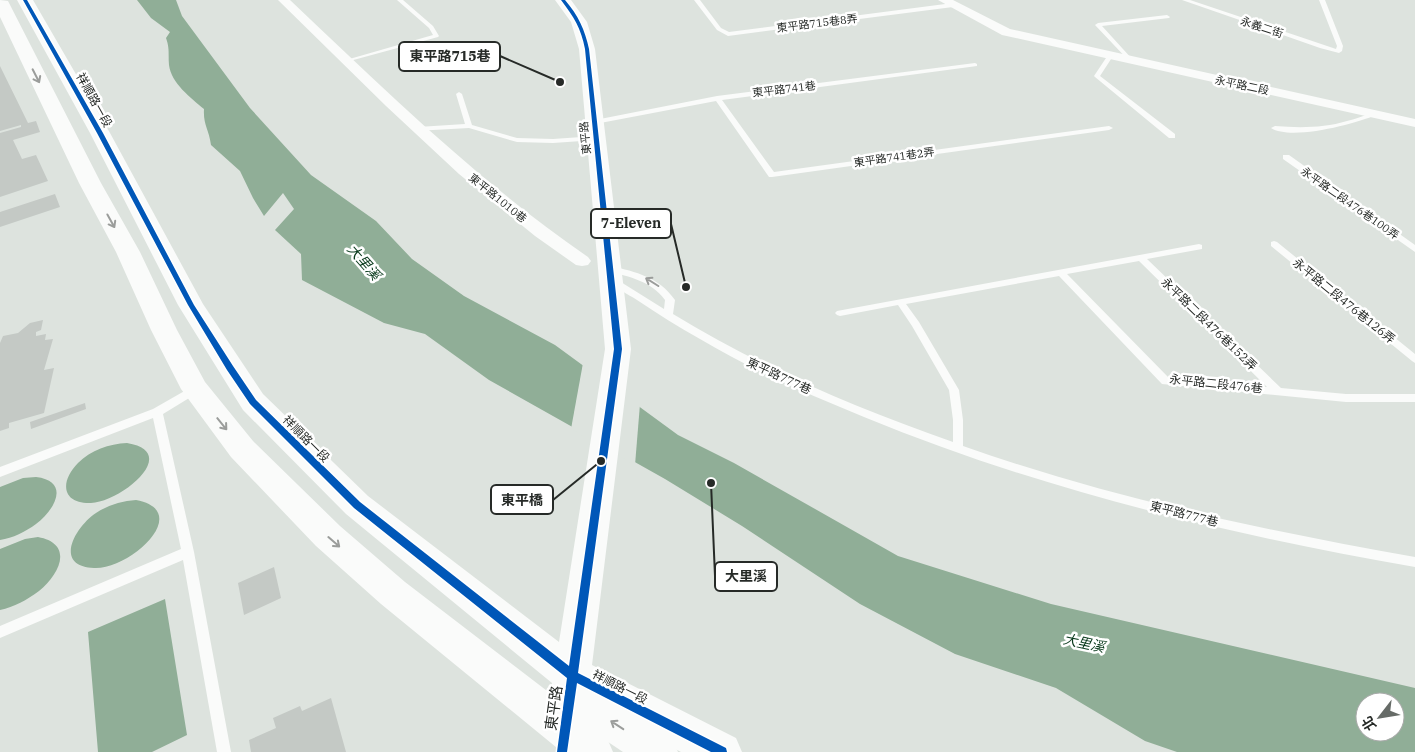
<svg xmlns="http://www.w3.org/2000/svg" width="1415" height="752" viewBox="0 0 1415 752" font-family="'IBM Plex Serif','Noto Sans TC',serif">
	<rect width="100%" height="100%" fill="#dde3de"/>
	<path fill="#90ae97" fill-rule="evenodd" d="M137,0H176L182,16L250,108L311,175L376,221L412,259L464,296L555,345L678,435L734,463L898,556L1051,604L1415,688V752H1177L1145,741L1056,688L955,654L860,604L742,526L665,479L489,380L425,334L384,323L302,280L301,254L275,230L294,209L283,193L264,216L253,198L240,171L211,145C209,129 203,125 204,109C191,98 171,83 169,65C168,55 170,49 166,38L170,32L151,18ZM1365,702H1395V732H1365Z
		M127,443C182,452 121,502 91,503C61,504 60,481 78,463C91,450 109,444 127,443Z
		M36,477C70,481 56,509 36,524C25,532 13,538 0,540V487L23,478Z
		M136,500C194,511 130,570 94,568C52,566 76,526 96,513C108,505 122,501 136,500Z
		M38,537C75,544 59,575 39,591C27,600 14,607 0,610V549L25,539Z
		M165,599L187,735L152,752H98L88,632Z"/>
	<path fill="#dde3de" d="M583,363L640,404L635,465L571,429Z"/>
	<path fill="#c4c9c5" d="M0,66L28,123L36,121L40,132L13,140L22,159L36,155L48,181L0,197V133L21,127V125L0,131Z
		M55,194L60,207L0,227V212Z
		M43,320L41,330L36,332V336L46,334L45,340L53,339L44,370L54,368L44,413L9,423V428L0,431V343L3,336L18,333L30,323Z
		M85,403L86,409L31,429L30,422Z
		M274,567L281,598L244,615L238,583Z
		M331,698L346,752H251L249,740L276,728L273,718L300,706L302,711Z"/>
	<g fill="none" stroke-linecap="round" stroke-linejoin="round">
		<path fill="#fafbfa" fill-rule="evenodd" d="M397,0H403L433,26L439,36L438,37L346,62V60L433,35L429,28Z
			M694,0H700L721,28L729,32L953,3L956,5L953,7L728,36L717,30Z
			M1182,0H1190L1336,49L1337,46L1319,0H1325L1343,46L1342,51L1339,53L1320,48Z
			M1167,15L1170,17L1169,18L1102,26L1133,60V62L1131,63L1095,25L1098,23Z
			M1108,55L1113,56L1100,76L1175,134V138H1169L1095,77L1094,76Z
			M975,63L977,64V66L722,100L774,172L1109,126L1113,128L1109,130L772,177H769L716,101L595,124L592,122L595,120L717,96Z
			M459,92L462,94L472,125L517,138L553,139L596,136L600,138L596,140L553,143L517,142L469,128L415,131L414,129L418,127L465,124L456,94Z
			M1374,112L1377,114L1376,115C1355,124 1291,141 1271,128L1275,126C1299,128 1324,128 1347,121C1356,119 1365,115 1374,112Z
			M1283,155H1289L1415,245V252L1283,159Z
			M1274,241L1277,242L1415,354V363L1412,361L1271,246V242Z
			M1199,244L1202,245V249L1147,259L1281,388L1346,394H1415V402H1346L1162,384L1059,276L906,304L919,322L959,390L963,420V446C1110,498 1262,530 1415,557V567C1227,534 1041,490 864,417C808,394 752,370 700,339C678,327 658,314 637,300C628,294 616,289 609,281L613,278L616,279L664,309L665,300C651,281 630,277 608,271L607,269L611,266C636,272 659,277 675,300L673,314C761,368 856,408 953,442V420L949,390L912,326L898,305L840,316L837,315L835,313L837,311ZM1139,261L1267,387L1169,378L1067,274Z
			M195,385L199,386L200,389L199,392L163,414L194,552L231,752H217L183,560L0,638V626L181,549L153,418L0,477V467L153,409Z"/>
		<path fill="#fafbfa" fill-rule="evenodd" d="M278,0H290C386,91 479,182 588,257L591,261L588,265L582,266L576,265L535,236L459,174L386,106Z
			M938,0H953L1010,29L1415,119V127L1002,35Z"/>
		<path fill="#fafbfa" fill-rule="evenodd" d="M0,0L8,1L101,183L140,252L177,330L205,382L253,441L340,526L405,582L555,697L551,689L552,683L346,514L243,410L178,305L90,133L17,0H33L110,133L203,304L263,394L368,496L559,642L605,349L579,49L571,22L555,0H571L587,22L595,49L631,349L592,665L736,738L742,752H681L584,701L570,708L566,706L607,738L613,752H562L381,604L316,546L231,457L181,389L151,330L116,252L79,183L0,17Z"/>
		<path fill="#fafbfa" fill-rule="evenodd" d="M569,675L582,681L672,738L678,752H623L556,707L550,694L556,681Z"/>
		<defs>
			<path id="cycleway" d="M23,0H27L103,133L194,305L233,366L256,400L360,502L569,666L614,349L585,49C581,28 574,17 561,0H565C578,15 585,30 589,49L622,349L578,673L726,748L727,752H711L577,683L567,752H557L567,678L354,508L250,404L227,370L188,305L97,133Z"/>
		</defs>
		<use href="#cycleway" stroke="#fff" stroke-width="3"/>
		<use href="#cycleway" fill="#0057b8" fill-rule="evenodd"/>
	</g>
	<defs><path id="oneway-shaft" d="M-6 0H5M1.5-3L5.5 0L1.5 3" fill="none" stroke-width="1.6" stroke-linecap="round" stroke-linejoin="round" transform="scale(1.25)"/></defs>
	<g stroke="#9b9d9b">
		<use href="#oneway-shaft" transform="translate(36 76) rotate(63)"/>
		<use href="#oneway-shaft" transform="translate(111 221) rotate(61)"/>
		<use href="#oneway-shaft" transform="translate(652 282) rotate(-148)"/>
		<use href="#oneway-shaft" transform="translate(222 424) rotate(51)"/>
		<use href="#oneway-shaft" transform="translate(334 542) rotate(41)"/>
		<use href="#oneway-shaft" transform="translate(617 725) rotate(-147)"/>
	</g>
	<g text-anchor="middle" stroke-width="5" stroke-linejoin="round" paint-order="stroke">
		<g font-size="11" fill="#262a27" stroke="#fff">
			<text transform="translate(817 23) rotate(-7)" y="4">東平路715巷8弄</text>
			<text transform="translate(1262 27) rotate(18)" y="4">永義二街</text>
			<text transform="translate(1242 85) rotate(12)" y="4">永平路二段</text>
			<text transform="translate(784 89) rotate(-7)" y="4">東平路741巷</text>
			<text transform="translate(585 138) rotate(-96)" y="4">東平路</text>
			<text transform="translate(894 157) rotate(-8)" y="4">東平路741巷2弄</text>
			<text transform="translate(498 198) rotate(39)" y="4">東平路1010巷</text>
			<text transform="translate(1350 203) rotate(35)" y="4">永平路二段476巷100弄</text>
		</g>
		<g font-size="12" fill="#262a27" stroke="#fff">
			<text transform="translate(94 100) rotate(61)" y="4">祥順路一段</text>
			<text transform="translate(1344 301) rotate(39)" y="4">永平路二段476巷126弄</text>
			<text transform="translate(1209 324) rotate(44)" y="4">永平路二段476巷152弄</text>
			<text transform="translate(779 376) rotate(25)" y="4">東平路777巷</text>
			<text transform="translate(1216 384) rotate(6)" y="4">永平路二段476巷</text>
			<text transform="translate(306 439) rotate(45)" y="4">祥順路一段</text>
			<text transform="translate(1184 514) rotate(14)" y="4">東平路777巷</text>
			<text transform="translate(620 687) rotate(27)" y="4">祥順路一段</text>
		</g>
		<g font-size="14" font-style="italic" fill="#093a1c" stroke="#fff">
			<text transform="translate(364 262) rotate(49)" y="5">大里溪</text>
			<text transform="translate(1084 643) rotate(12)" y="5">大里溪</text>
		</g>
		<g font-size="15" fill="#262a27" stroke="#fff">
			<text transform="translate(554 708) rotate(-82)" y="5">東平路</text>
		</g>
	</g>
	<path fill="none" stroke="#262a27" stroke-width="2" d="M560 82L500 56M686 287L671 224M601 461L553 500M711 483L715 576"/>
	<g fill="#262a27" stroke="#fff" stroke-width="2">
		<circle cx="560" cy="82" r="5"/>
		<circle cx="686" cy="287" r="5"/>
		<circle cx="601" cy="461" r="5"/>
		<circle cx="711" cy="483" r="5"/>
	</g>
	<g fill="#fff" stroke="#262a27" stroke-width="2">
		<rect x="399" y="42" width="101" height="29" rx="5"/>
		<rect x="591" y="209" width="80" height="29" rx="5"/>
		<rect x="491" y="485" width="62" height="29" rx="5"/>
		<rect x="715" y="562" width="62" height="29" rx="5"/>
	</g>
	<g font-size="14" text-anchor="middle" font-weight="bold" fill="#262a27">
		<text x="450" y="61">東平路715巷</text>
		<text x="631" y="228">7-Eleven</text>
		<text x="522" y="505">東平橋</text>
		<text x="746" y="581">大里溪</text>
	</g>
	<g transform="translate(1380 717) rotate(239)"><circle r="24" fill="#ffffff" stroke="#a8aaa9"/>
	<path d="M0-4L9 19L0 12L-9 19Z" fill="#666b67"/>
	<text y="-8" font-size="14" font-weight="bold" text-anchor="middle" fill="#262a27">北</text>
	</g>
</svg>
